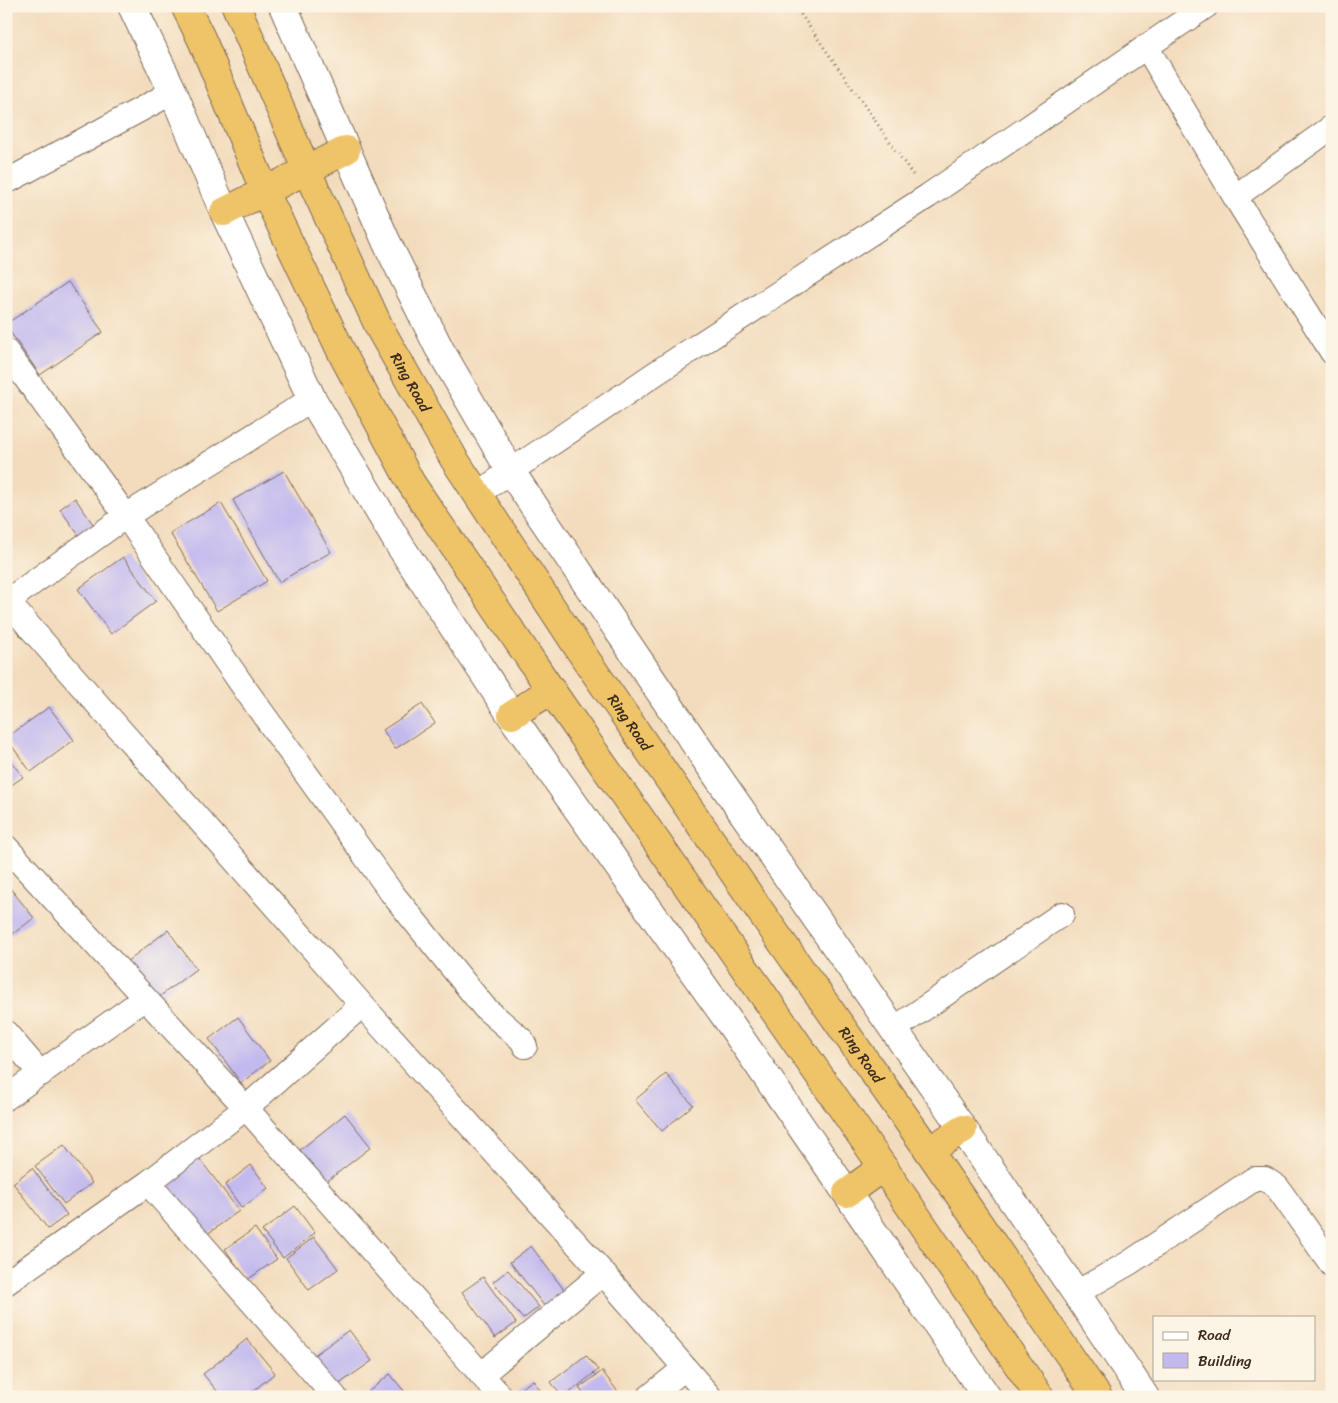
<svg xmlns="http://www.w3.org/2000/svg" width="1338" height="1403" viewBox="0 0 1338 1403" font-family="Sriracha,sans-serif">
	<rect width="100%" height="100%" fill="#fcf5e5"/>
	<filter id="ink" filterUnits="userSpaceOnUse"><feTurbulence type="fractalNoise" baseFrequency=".02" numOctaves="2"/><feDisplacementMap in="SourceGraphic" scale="10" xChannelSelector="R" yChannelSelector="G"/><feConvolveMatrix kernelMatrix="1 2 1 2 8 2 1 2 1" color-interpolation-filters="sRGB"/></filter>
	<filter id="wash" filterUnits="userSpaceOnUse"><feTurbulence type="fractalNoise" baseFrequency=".0096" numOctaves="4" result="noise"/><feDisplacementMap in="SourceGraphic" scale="20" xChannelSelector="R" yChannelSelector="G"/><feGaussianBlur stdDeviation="1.12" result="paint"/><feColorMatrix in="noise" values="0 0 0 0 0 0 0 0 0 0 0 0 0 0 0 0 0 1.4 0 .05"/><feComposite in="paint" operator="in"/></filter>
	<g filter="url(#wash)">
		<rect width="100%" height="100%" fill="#f3dcbd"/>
		<g id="blocks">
			<path fill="#c2b9ef" d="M68,282L103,332L40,375L6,326V324Z
				M284,471L331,552L279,582L233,500Z
				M75,498L95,527L80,537L60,509Z
				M221,503L267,581L217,611L170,533Z
				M123,557L156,601L111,634L78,589Z
				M422,704L435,723L395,749L383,730Z
				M49,707L74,740L31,772L6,738Z
				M6,755L23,777L6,789Z
				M6,883L34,918L6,939Z
				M168,930L196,969L155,1000L126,962Z
				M238,1017L270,1061L241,1083L209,1039Z
				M666,1074L693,1105L662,1131L635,1100Z
				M345,1114L371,1147L326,1182L300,1150Z
				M64,1145L92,1183L64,1204L35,1166Z
				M199,1158L239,1211L206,1235L166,1183Z
				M251,1165L268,1188L242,1208L225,1185Z
				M32,1168L67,1215L48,1229L13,1183Z
				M295,1206L315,1233L283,1258L262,1231Z
				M255,1228L277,1259L247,1280L225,1249Z
				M314,1237L338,1269L309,1290L286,1258Z
				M531,1246L565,1291L545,1307L510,1262Z
				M508,1270L539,1307L523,1319L493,1282Z
				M483,1277L516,1323L495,1338L462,1292Z
				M349,1330L372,1361L335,1387L313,1356Z
				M247,1339L275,1373L246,1397H222L203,1374Z
				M586,1355L598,1370L564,1397H562L551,1382Z
				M602,1371L622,1397H586L579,1388Z
				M390,1374L409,1397H362Z
				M533,1380L545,1397H513L512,1395Z"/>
		</g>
	</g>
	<g filter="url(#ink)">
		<use href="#blocks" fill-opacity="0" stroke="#7b6856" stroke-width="1"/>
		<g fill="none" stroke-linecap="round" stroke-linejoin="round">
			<defs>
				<path id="minor" d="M1146,46L1235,197L1332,352
					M6,182L173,92
					M1235,197L1332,127
					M6,351L126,516L245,689L391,892L484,1007L522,1040L525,1046
					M477,494L659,371L928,196L1206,6
					M6,600L362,1005L603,1273L710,1397
					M6,602L126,516L312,399
					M6,847L246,1108L501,1397
					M894,1029L1062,914
					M6,1033L41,1074
					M6,1098L145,998
					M148,1183L335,1397
					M6,1283L148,1183L246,1108L362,1005
					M1076,1293L1129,1263L1254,1179H1265L1277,1187L1332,1265
					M481,1375L603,1273
					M649,1397L685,1368"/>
				<path id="tertiary" d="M132,6L173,92L224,212L312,399L397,541L517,724L727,1019L987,1397
					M283,6L386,241L439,348L511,472L711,767L963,1129L1076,1293L1145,1397"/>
				<g id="trunk">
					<path d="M185,6L202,40L265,192L344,357L411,483L551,690L883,1167L1040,1397"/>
					<path id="s1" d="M236,6L307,171L380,329L454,459L587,661L783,944L929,1151L1098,1397"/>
					<path d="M224,212L346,150"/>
					<path d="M512,715L551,690"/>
					<path d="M929,1151L963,1129"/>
					<path d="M847,1193L883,1167"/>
				</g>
			</defs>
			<use href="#minor" stroke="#7b6856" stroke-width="26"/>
			<use href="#tertiary" stroke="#7b6856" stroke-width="30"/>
			<use href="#trunk" stroke="#7b6856" stroke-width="30"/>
			<path stroke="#7b6856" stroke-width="3" stroke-dasharray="1 4" stroke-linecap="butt" d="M795,6L913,175"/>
			<use href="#minor" stroke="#fff" stroke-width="24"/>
			<use href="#tertiary" stroke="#fff" stroke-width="28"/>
			<use href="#trunk" stroke="#efc469" stroke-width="28"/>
		</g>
	</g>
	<g text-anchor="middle" stroke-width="4" stroke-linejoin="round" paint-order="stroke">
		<g font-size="15" fill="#3b2a1e" stroke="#fcf5e5">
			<text dy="5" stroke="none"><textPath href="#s1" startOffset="415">Ring Road</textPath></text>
			<text dy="5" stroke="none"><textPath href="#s1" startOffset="820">Ring Road</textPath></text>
			<text dy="5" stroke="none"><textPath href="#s1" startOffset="1225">Ring Road</textPath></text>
		</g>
	</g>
	<rect width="1338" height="1403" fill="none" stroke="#fcf5e5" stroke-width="25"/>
	<rect x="1153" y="1316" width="162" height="65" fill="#fcf5e5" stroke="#afa495"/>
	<rect x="1163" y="1332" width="25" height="8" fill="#ffffff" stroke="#afa495"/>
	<text x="1198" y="1340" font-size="15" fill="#3b2a1e">Road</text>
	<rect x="1163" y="1353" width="25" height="15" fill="#c2b9ef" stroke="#afa495"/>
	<text x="1198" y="1366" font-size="15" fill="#3b2a1e">Building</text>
</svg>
